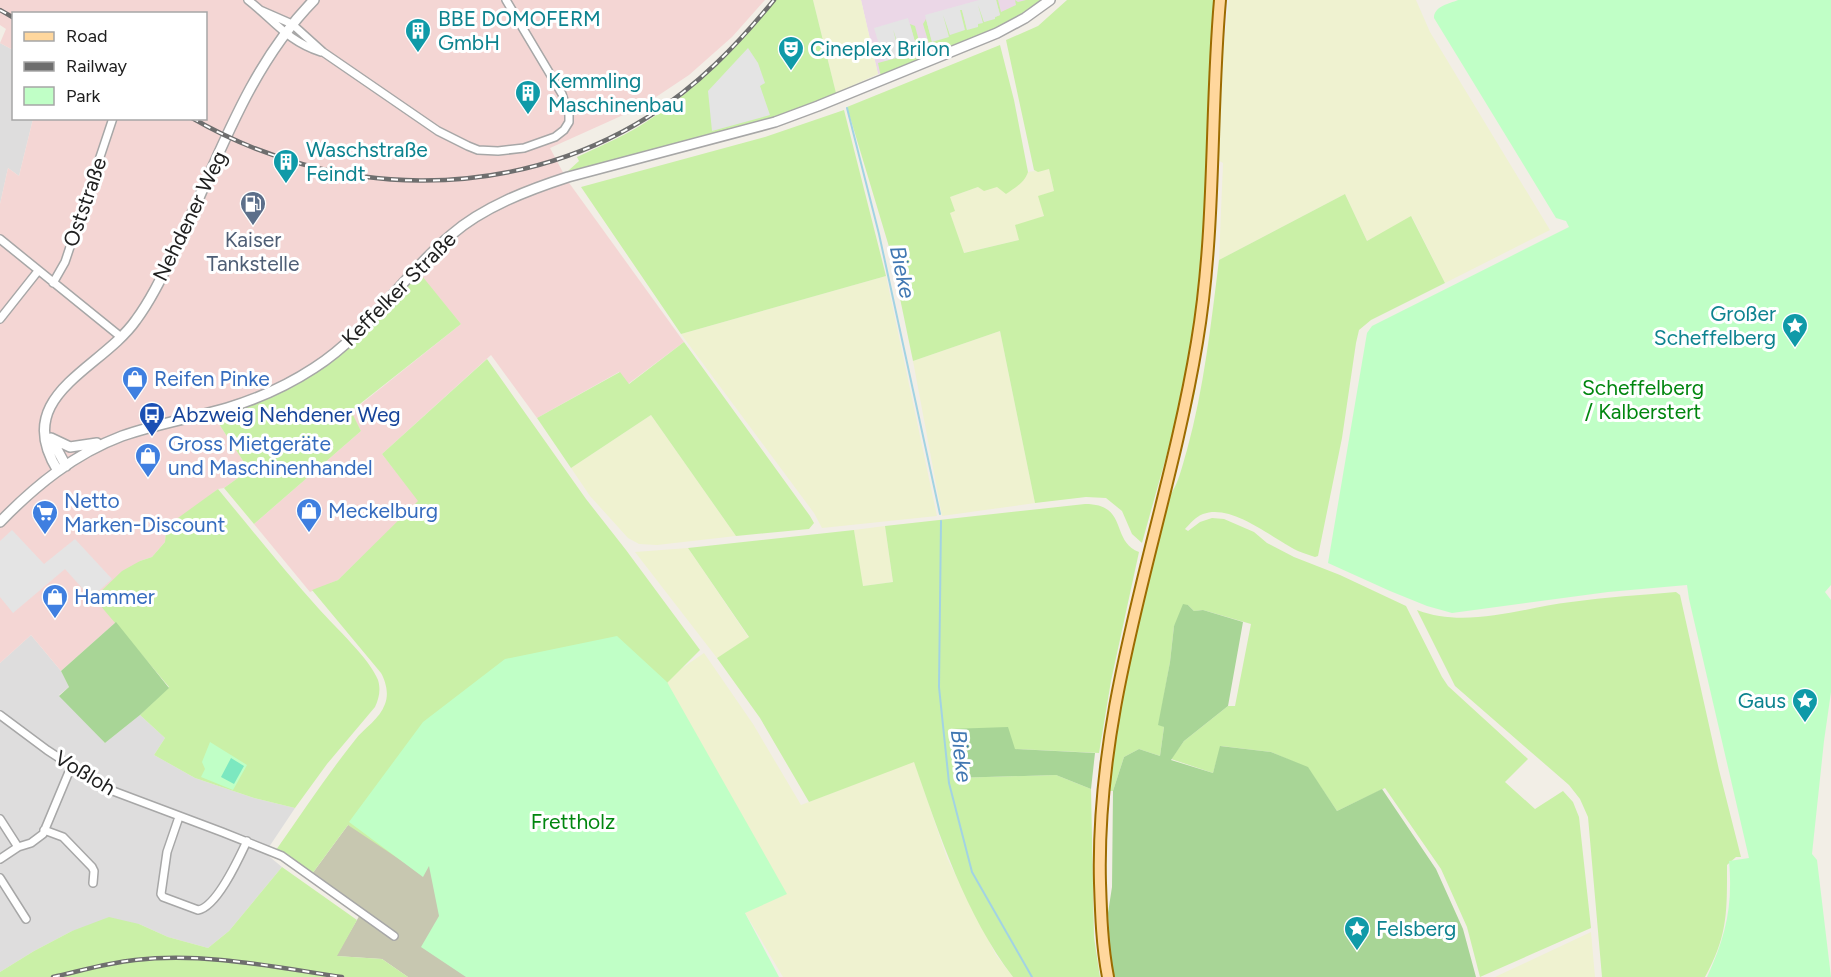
<svg xmlns="http://www.w3.org/2000/svg" width="1831" height="977" viewBox="0 0 1831 977" font-family="Figtree,sans-serif">
	<rect width="100%" height="100%" fill="#f2eee6"/>
	<path fill="#dedddd" d="M0,43L13,50L14,118L33,119L19,176L8,168L0,204Z
		M31,635L61,671L69,687L59,695L105,743L140,715L165,738L154,755L195,778L254,798L295,808L265,853L282,867L229,931L208,948L168,937L139,924L72,931L34,951L0,972V663Z"/>
	<path fill="#f4d6d4" d="M0,0H765L732,37L689,75L641,107L550,148L567,180L684,342L628,384L619,372L537,418L491,355L382,454L419,501L338,580L310,592L254,524L361,431L351,412L461,324L418,272L403,286L382,313L335,354L217,421L249,470L224,488L218,489L166,530L165,542L152,557L140,561L95,598L116,622L61,671L31,635L0,663V204L8,168L19,176L33,119L206,118V14H14L13,50L0,43L6,29L0,25Z"/>
	<path fill="#ebd7e7" d="M861,0H1036L1010,18L936,52L878,74Z"/>
	<path fill="#c7c7b0" d="M462,808L564,977H408L382,959L336,956L361,913L312,874L348,825Z"/>
	<path fill="#eff2d0" d="M813,0H861L878,74L836,93Z
		M1229,0H1416L1430,32L1550,230L1445,283L1412,217L1367,241L1345,194L1219,260L1223,163L1216,159L1218,98Z
		M1049,169L1054,191L1044,215L1019,240L963,253L950,213V197L978,187L1026,177L1028,172Z
		M886,276L937,516L822,528L814,513L681,334Z
		M1000,331L1035,503L942,516L913,361Z
		M651,415L736,536L657,545L639,544L628,538L590,496L571,468Z
		M885,526L893,582L862,586L854,530Z
		M688,548L749,638L717,658L635,552Z
		M704,653L753,724L801,805L914,761L947,858L996,955L1013,977H783L744,911L659,684Z
		M1591,932L1595,977H1495Z"/>
	<path fill="#caf0a7" d="M776,0H813L836,93L772,119L691,142L568,171L579,161L577,157C603,145 629,134 652,118C700,86 740,45 776,0Z
		M996,0H998L1001,12L1016,5L1015,0L1018,2L1026,0H1042L1005,25L946,51L937,50L930,47L923,24L926,19L932,42L942,15L944,14L950,35L960,10H962L967,29L978,24V5H980L984,22L1000,15Z
		M1067,0H1215L1203,249L1197,312L1176,421L1142,543L1132,534L1122,511L1106,498L1086,497L1035,503L1000,331L913,361L890,250L847,107L1000,45L1014,100L1028,172C1025,182 1015,188 1006,194L997,187L984,191L978,187L950,197L955,211L950,213L964,253L1019,240L1015,225L1044,216L1038,196L1054,191L1049,169L1038,172L1034,170L1006,40L1038,26Z
		M910,24L915,26L922,52L916,62L881,77L878,63L900,57L892,29L917,49Z
		M844,110L886,276L681,334L581,187L765,137Z
		M1345,194L1367,241L1411,216L1445,283L1371,320L1359,330L1356,343L1342,438L1318,556L1315,557C1309,555 1303,553 1298,551C1273,539 1232,503 1203,514C1195,517 1190,524 1185,529L1188,531L1200,522L1212,518L1224,519L1254,532L1267,543L1294,557L1340,575L1406,606L1442,677L1448,686L1528,759L1505,782L1535,809L1563,791L1573,802L1579,817L1591,928L1480,977L1467,927L1441,869L1385,788L1337,811L1308,768L1271,752L1221,746L1213,773L1171,759L1184,741L1228,706H1235L1251,624L1203,610L1194,611L1188,605L1174,626L1170,662L1159,724L1164,727L1160,756L1139,749L1124,757L1113,791H1106L1115,719L1148,571L1156,549L1154,537L1204,303L1207,318L1194,397L1169,497C1179,483 1182,466 1187,450C1204,388 1211,324 1219,260Z
		M418,271L461,324L351,411L361,431L254,524L224,488L249,470L217,421L218,416C277,391 337,360 382,314C395,300 405,284 418,271Z
		M684,342L810,516L814,523L809,529L736,536L651,415L571,468L537,418L620,372L629,384Z
		M487,359L586,499L626,550L700,650L667,683L462,808L417,871L348,825L312,874L276,850C302,813 327,775 355,740C364,728 380,719 385,704C389,694 386,682 381,673L312,590L338,580L418,501L382,454Z
		M218,489C251,529 284,570 319,609C335,627 370,659 378,680C381,690 379,698 375,707L327,764L295,808L254,798L195,778L154,755L165,738L140,715L169,687L94,598L122,571L140,561L152,557L165,542L166,530L171,523Z
		M1085,504C1129,504 1110,541 1139,552L1111,681L1099,753L1015,749L954,778L1056,775L1091,789L1094,937L1100,977H1013C965,914 940,836 914,762L809,802L760,718L717,658L749,637L688,548L854,530L863,586L893,582L885,526Z
		M1676,592L1680,595L1719,770L1741,857H1736L1727,865C1727,911 1728,935 1705,977H1602L1588,817L1580,799L1569,785L1455,686L1417,610C1466,629 1521,608 1571,602C1606,597 1641,595 1676,592Z
		M282,867L357,920L337,956L382,959L408,977H0V972L34,951L72,931L109,917L139,924L168,937L208,948L229,931Z"/>
	<path fill="#a8d596" d="M1183,604L1188,605L1194,611L1203,610L1243,622L1228,706L1184,741L1171,760L1213,773L1220,746L1271,752L1308,767L1337,811L1382,789L1436,869L1463,929L1476,977H1114L1110,953L1108,913L1112,887L1113,791L1124,757L1139,749L1160,756L1164,727L1158,725L1170,662L1174,626Z
		M116,622L169,688L140,715L105,743L59,696L69,687L61,671Z
		M1008,727L1015,749L1095,753L1091,789L1056,775L954,778L950,729Z"/>
	<path fill="#c0ffc6" d="M1458,0H1831V585L1825,592L1831,600V692L1824,741L1812,854L1817,860L1831,977H1707C1726,936 1733,906 1729,861L1749,858L1689,599L1687,585L1608,592L1452,613L1427,606L1390,591L1328,563L1367,333L1372,326L1569,227L1566,221L1556,218L1434,18C1434,6 1449,4 1458,0Z
		M617,636L667,682L787,894L745,913L779,977H466L421,947L439,916L429,866L423,877L349,822L423,722L505,659Z
		M210,742L247,765L233,790L201,777L205,769L202,762Z"/>
	<path fill="#7ce8c0" d="M231,758L244,766L234,784L221,777Z"/>
	<path fill="#e4e4e4" d="M979,0H996L1000,15L995,17V19L984,22L978,5L983,23L978,24V27L967,30L962,10H960L965,30L950,35L943,15L949,37L932,42L925,15Z
		M908,18L917,49L901,54L893,29L900,57L884,61L874,28Z
		M748,48L758,63L765,83L760,86L770,115L712,131L708,91Z
		M12,530L44,564L75,539L112,579L91,598L65,569L13,613L0,597V541Z"/>
	<g fill="none" stroke-linecap="round" stroke-linejoin="round">
		<path stroke="#a2d3e3" stroke-width="2" d="M847,108L879,234L940,514
			M941,521L939,687L949,783L972,872L1032,977"/>
		<defs>
			<path id="minor" d="M248,0C274,20 287,41 321,52
				M260,10L292,24L323,52L438,131L468,146L478,150L498,151L524,148L555,137L564,130L569,122V115L562,94L506,0
				M0,239L121,337
				M53,283L65,262L113,118
				M0,319L38,271
				M0,715L47,750L105,788L222,832L282,856L394,936
				M179,817L167,852L161,894L163,897L198,910C217,907 239,858 247,841
				M0,819L18,847
				M44,830L63,837L92,867L94,871L93,883
				M0,859L18,847L31,843L43,834L71,767
				M0,878L26,919"/>
			<path id="tertiary" d="M51,438L70,447L97,443
				M52,440L66,466
				M58,471C10,395 101,370 136,320C153,297 165,270 178,244C218,160 248,67 314,0
				M0,522C35,486 74,454 122,436C156,424 192,418 227,408C257,399 288,385 314,368C369,333 402,276 451,235C483,207 528,190 568,177L775,122L818,106L997,33L1025,18L1050,0"/>
			<path id="primary" d="M1108,977C1102,946 1101,914 1100,883C1095,697 1167,523 1197,342C1216,229 1210,114 1220,0"/>
		</defs>
		<use href="#minor" stroke="#a7a7a7" stroke-width="10"/>
		<use href="#tertiary" stroke="#a7a7a7" stroke-width="12"/>
		<use href="#primary" stroke="#9c6b00" stroke-width="14"/>
		<use href="#minor" stroke="#fff" stroke-width="7"/>
		<use href="#tertiary" stroke="#fff" stroke-width="9"/>
		<use href="#primary" stroke="#ffd79d" stroke-width="10"/>
		<defs>
			<path id="rail" d="M0,10L14,18
				M192,118C332,199 509,204 648,117C698,86 737,45 774,0
				M53,977C80,971 107,963 135,960C204,952 274,967 342,977"/>
		</defs>
		<use href="#rail" stroke="#6e6e6e" stroke-width="4.5"/>
		<use href="#rail" stroke="#fff" stroke-width="2" stroke-dasharray="7" stroke-linecap="butt"/>
	</g>
	<defs>
		<symbol id="building-pin" viewBox="-11 -11 22 30"><path d="M0 17L-7.5 6A9.5 9.5 0 1 1 7.5 6Z" fill="#0f9aa8" stroke="#fff"/><path d="M-4-6H4V6H1V3H-1V6H-4ZM-2.5-4.3h1.7v1.8h-1.7ZM.8-4.3h1.7v1.8H.8ZM-2.5-1h1.7V.8h-1.7ZM.8-1h1.7V.8H.8Z" fill="#fff"/></symbol>
		<symbol id="theatre-pin" viewBox="-11 -11 22 30"><path d="M0 17L-7.5 6A9.5 9.5 0 1 1 7.5 6Z" fill="#0f9aa8" stroke="#fff"/><path d="M-5-5.5Q0-4 5-5.5V0Q5 5 0 6Q-5 5-5 0ZM-3.3-2.5H-1v1.5H-3.3ZM1-2.5H3.3v1.5H1ZM-2.8 1Q0 5.5 2.8 1Z" fill="#fff"/></symbol>
		<symbol id="fuel-pin" viewBox="-11 -11 22 30"><path d="M0 17L-7.5 6A9.5 9.5 0 1 1 7.5 6Z" fill="#5c6f8a" stroke="#fff"/><path d="M-5.5-6h7V0h2V4h1.3V-2.5L3-4.5l.8-.8L6-3V5H2.5V1h-1V6h-7ZM-4.2-4.7v3.2H.2V-4.7Z" fill="#fff"/></symbol>
		<symbol id="sight-pin" viewBox="-11 -11 22 30"><path d="M0 17L-7.5 6A9.5 9.5 0 1 1 7.5 6Z" fill="#0f9aa8" stroke="#fff"/><path d="M0-6L1.8-2.2L6-1.7L2.9 1.2L3.7 5.4L0 3.3L-3.7 5.4L-2.9 1.2L-6-1.7L-1.8-2.2Z" fill="#fff"/></symbol>
		<symbol id="shop-pin" viewBox="-11 -11 22 30"><path d="M0 17L-7.5 6A9.5 9.5 0 1 1 7.5 6Z" fill="#3f7fe0" stroke="#fff"/><path d="M-5-2.5h2.3a2.7 3.5 0 0 1 5.4 0H5L5.5 6h-11ZM-1.5-2.5h3a1.5 2.3 0 0 0-3 0Z" fill="#fff"/></symbol>
		<symbol id="bus-pin" viewBox="-11 -11 22 30"><path d="M0 17L-7.5 6A9.5 9.5 0 1 1 7.5 6Z" fill="#1a4fb4" stroke="#fff"/><path d="M-5-6H5V4H4V6H2V4H-2V6H-4V4H-5ZM-3.5-4V0h7V-4ZM-3.5 1.2v1.5H-2V1.2ZM2 1.2v1.5H3.5V1.2Z" fill="#fff"/></symbol>
		<symbol id="supermarket-pin" viewBox="-11 -11 22 30"><path d="M0 17L-7.5 6A9.5 9.5 0 1 1 7.5 6Z" fill="#3f7fe0" stroke="#fff"/><path d="M-6-5.5h2.5l.6 2H6L4.5 2H-2.5L-4.4-4H-6ZM-1.5 3.2a1.3 1.3 0 1 0 .1 0ZM3 3.2a1.3 1.3 0 1 0 .1 0Z" fill="#fff"/></symbol>
	</defs>
	<g fill-rule="evenodd">
		<use href="#building-pin" x="403" y="16" width="30" height="40"/>
		<use href="#theatre-pin" x="776" y="34" width="30" height="40"/>
		<use href="#building-pin" x="513" y="78" width="30" height="40"/>
		<use href="#building-pin" x="271" y="147" width="30" height="40"/>
		<use href="#fuel-pin" x="238" y="189" width="30" height="40"/>
		<use href="#sight-pin" x="1780" y="311" width="30" height="40"/>
		<use href="#shop-pin" x="120" y="364" width="30" height="40"/>
		<use href="#bus-pin" x="137" y="400" width="30" height="40"/>
		<use href="#shop-pin" x="133" y="441" width="30" height="40"/>
		<use href="#shop-pin" x="294" y="496" width="30" height="40"/>
		<use href="#supermarket-pin" x="30" y="498" width="30" height="40"/>
		<use href="#shop-pin" x="40" y="582" width="30" height="40"/>
		<use href="#sight-pin" x="1790" y="686" width="30" height="40"/>
		<use href="#sight-pin" x="1342" y="914" width="30" height="40"/>
	</g>
	<g text-anchor="middle" stroke-width="6" stroke-linejoin="round" paint-order="stroke">
		<g font-size="21" fill="#0d838f" stroke="#fff" text-anchor="start">
			<text x="438" y="26">BBE DOMOFERM<tspan x="438" dy="24">GmbH</tspan></text>
			<text x="810" y="56">Cineplex Brilon</text>
			<text x="548" y="88">Kemmling<tspan x="548" dy="24">Maschinenbau</tspan></text>
			<text x="306" y="157">Waschstraße<tspan x="306" dy="24">Feindt</tspan></text>
			<text x="1776" y="321" text-anchor="end">Großer<tspan x="1776" dy="24">Scheffelberg</tspan></text>
			<text x="1786" y="708" text-anchor="end">Gaus</text>
			<text x="1376" y="936">Felsberg</text>
		</g>
		<g font-size="21" fill="#202020" stroke="#fff">
			<text transform="translate(85 202) rotate(-71)" y="7">Oststraße</text>
			<text transform="translate(190 216) rotate(-64)" y="7">Nehdener Weg</text>
			<text transform="translate(399 289) rotate(-45)" y="7">Keffelker Straße</text>
			<text transform="translate(85 773) rotate(31)" y="7">Voßloh</text>
		</g>
		<g font-size="21" fill="#4e5e75" stroke="#fff">
			<text x="253" y="247">Kaiser<tspan x="253" dy="24">Tankstelle</tspan></text>
		</g>
		<g font-size="21" fill="#366cbe" stroke="#fff" text-anchor="start">
			<text x="154" y="386">Reifen Pinke</text>
			<text x="168" y="451">Gross Mietgeräte<tspan x="168" dy="24">und Maschinenhandel</tspan></text>
			<text x="64" y="508">Netto<tspan x="64" dy="24">Marken-Discount</tspan></text>
			<text x="328" y="518">Meckelburg</text>
			<text x="74" y="604">Hammer</text>
		</g>
		<g font-size="21" fill="#01860f" stroke="#fff">
			<text x="1643" y="395">Scheffelberg<tspan x="1643" dy="24">/ Kalberstert</tspan></text>
			<text x="573" y="829">Frettholz</text>
		</g>
		<g font-size="21" fill="#164399" stroke="#fff" text-anchor="start">
			<text x="172" y="422">Abzweig Nehdener Weg</text>
		</g>
		<g font-size="22" font-style="italic" fill="#4077b2" stroke="#fff">
			<text transform="translate(903 272) rotate(78)" y="8">Bieke</text>
			<text transform="translate(962 756) rotate(83)" y="8">Bieke</text>
		</g>
	</g>
	<rect x="12" y="12" width="195" height="108" fill="#ffffff" stroke="#a6a6a6" stroke-width="1.5"/>
	<rect x="24" y="32" width="30" height="9" fill="#ffd79d" stroke="#a6a6a6" stroke-width="1.5"/>
	<text x="66" y="42" font-size="18" fill="#202020">Road</text>
	<rect x="24" y="62" width="30" height="9" fill="#6e6e6e" stroke="#a6a6a6" stroke-width="1.5"/>
	<text x="66" y="72" font-size="18" fill="#202020">Railway</text>
	<rect x="24" y="87" width="30" height="18" fill="#c0ffc6" stroke="#a6a6a6" stroke-width="1.5"/>
	<text x="66" y="102" font-size="18" fill="#202020">Park</text>
</svg>
